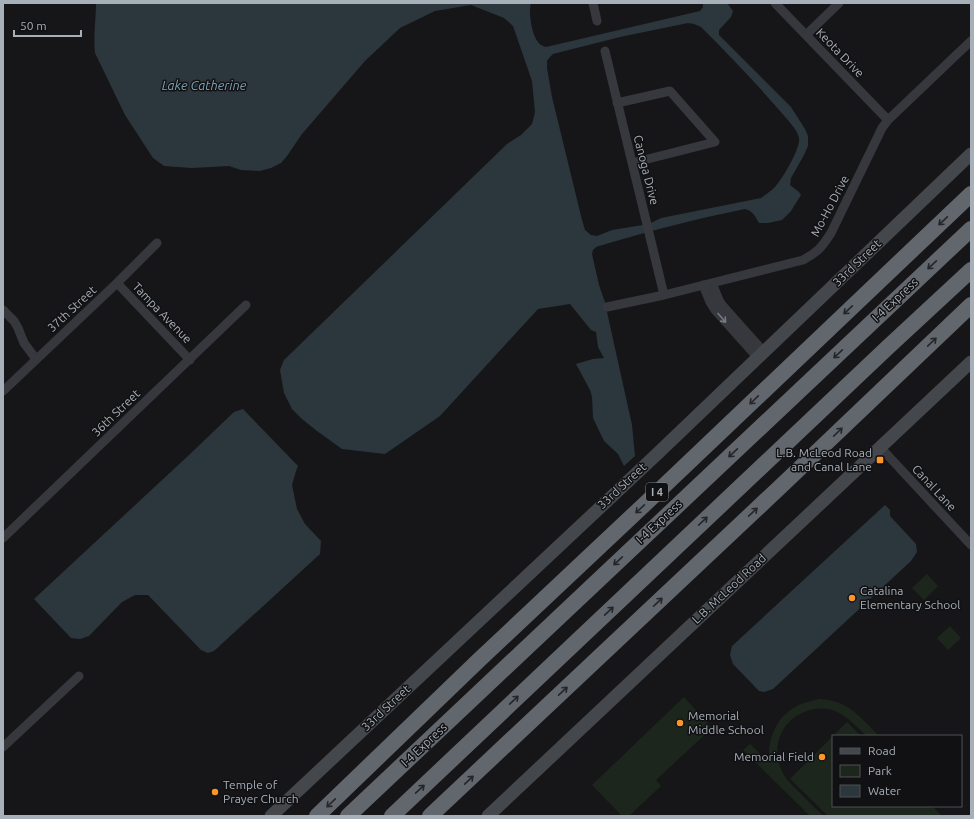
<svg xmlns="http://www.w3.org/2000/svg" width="974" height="819" viewBox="0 0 974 819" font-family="Ubuntu,sans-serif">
	<rect width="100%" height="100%" fill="#161618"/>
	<path fill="#1d261d" d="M927,574L938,586L924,600L912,588Z
		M950,626L961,638L948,650L937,638Z
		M684,697L712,728L656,780L661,786L629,816H622L592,785Z
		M819,699C848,700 860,717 879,736H866C857,727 847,716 835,711C827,708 818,708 810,710C777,719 768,755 788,781L823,816H810L743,750L750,744L767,760L769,758C768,734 780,711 804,703C809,701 814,700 819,699Z
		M847,722L861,736H833V806H932L942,816H828L790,779Z"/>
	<path fill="#2b373c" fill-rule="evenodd" d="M96,3H531C528,12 532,35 538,42C540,45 543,46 546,47L700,11L703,7V3H727L733,11L731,17L719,30V35L791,107L805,129L808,136V146L804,155L791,178L790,185L799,192L801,195L791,211L782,220L768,223H759C755,216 753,211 745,209C695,219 645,232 596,247L593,250L592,254L599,285L606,305L607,312L632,425L635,456L624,466L618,454L604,441L593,418L592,397L590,390L576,364L593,359L604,358L598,347L596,332L591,330L570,304L538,309L440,416L385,454L342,449L317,431L302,419L292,409L284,393L280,370L284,360L507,144L521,135L532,124L535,112L532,81L513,26L504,18L471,5L435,11L400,28L365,61L302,134L287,156L281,163L271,168L260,171L241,170L229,166L192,168L164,166L153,158L125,115L95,53C93,37 96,20 96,3ZM688,23L694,24L701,27C728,54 755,82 780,111C785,117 798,130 799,138C801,148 781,182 773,189C769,192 765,195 761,198L661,218L649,224L612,230L597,236L591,235L585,230L582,220L552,97L547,68V61L549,58L553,54L620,37Z
		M243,409L298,466L296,471L292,485L297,509L305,524L321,541L320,554L214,651L208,653L201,650L148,595H135L122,602L89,636L80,639L71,638L34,599L189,455L234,412Z
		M885,505L890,510V516L916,544L917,552L911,561L773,689L764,692L759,691L733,664L730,655L732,646Z"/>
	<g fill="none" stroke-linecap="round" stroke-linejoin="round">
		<path stroke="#36383d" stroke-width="9" d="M593,3L597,21
			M775,3L888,120
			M806,35L839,3
			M605,51L664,295
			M617,103L670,91L715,142L632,163
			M117,283L190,360
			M712,283L719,300L722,305L763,351
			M703,285L710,302L715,310L757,357
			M607,307L664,295L803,260C818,252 822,247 831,233L882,128L888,120L971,41
			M3,310L14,321L18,328L24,343L36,359
			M3,391L117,283L157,243
			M880,447L971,545
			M3,538L246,305
			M3,747L79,676"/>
		<path stroke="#44484d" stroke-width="13" d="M271,816L656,455L971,154
			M488,816L971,362"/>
		<path stroke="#62676e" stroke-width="16" d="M317,816L479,660L646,503L971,194
			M348,816L971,229
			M392,816L887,348L971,270
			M430,816L779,488L971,305"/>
	</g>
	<defs><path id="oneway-shaft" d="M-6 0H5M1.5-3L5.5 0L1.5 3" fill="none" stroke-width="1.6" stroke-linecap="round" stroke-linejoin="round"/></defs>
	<g stroke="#25262a">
		<use href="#oneway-shaft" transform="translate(943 221) rotate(137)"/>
		<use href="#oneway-shaft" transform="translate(932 265) rotate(137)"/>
		<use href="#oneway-shaft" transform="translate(848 310) rotate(137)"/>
		<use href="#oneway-shaft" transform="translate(932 342) rotate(-44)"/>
		<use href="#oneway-shaft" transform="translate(838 354) rotate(137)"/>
		<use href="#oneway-shaft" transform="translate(754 400) rotate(136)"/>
		<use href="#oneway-shaft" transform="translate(838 432) rotate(-44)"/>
		<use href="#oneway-shaft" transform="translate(733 453) rotate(137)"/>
		<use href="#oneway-shaft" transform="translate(640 509) rotate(137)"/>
		<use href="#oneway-shaft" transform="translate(753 512) rotate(-43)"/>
		<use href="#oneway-shaft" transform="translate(703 521) rotate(-43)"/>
		<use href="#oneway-shaft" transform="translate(618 561) rotate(137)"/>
		<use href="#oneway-shaft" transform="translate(658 602) rotate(-43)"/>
		<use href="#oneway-shaft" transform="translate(609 611) rotate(-43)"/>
		<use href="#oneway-shaft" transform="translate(563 691) rotate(-43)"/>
		<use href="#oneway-shaft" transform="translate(514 700) rotate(-43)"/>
		<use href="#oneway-shaft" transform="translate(469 780) rotate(-43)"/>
		<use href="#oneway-shaft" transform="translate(420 789) rotate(-43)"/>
		<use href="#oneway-shaft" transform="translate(331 803) rotate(136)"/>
	</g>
	<use stroke="#747981" href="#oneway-shaft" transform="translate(722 318) rotate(49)"/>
	<g fill="#fb972a" stroke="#111113" stroke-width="1.5">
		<rect x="876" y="456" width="8" height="8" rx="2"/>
		<circle cx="852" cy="598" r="4"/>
		<circle cx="680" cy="723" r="4"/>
		<circle cx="822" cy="757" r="4"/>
		<circle cx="215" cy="792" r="4"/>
	</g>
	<g text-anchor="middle" stroke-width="3" stroke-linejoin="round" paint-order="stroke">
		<rect fill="#111113" stroke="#7a8086" stroke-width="1" x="646" y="483" width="22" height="18" rx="3"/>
		<g font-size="11" font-weight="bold" fill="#a7afb8">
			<text x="657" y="496">I 4</text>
		</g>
		<g font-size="12" fill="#a7afb8" stroke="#111113">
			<text transform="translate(840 53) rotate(46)" y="4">Keota Drive</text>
			<text transform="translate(646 170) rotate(76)" y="4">Canoga Drive</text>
			<text transform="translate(830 206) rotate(-62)" y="4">Mo-Ho Drive</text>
			<text transform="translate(857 263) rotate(-44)" y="4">33rd Street</text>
			<text transform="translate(895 300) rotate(-43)" y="4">I-4 Express</text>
			<text transform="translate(72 309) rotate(-43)" y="4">37th Street</text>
			<text transform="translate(162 313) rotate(46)" y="4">Tampa Avenue</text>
			<text transform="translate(116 413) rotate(-44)" y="4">36th Street</text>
			<text transform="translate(622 486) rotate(-43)" y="4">33rd Street</text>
			<text transform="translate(934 488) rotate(47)" y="4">Canal Lane</text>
			<text transform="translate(659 522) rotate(-43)" y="4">I-4 Express</text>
			<text transform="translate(729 589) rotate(-43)" y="4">L.B. McLeod Road</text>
			<text transform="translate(386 708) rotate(-43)" y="4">33rd Street</text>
			<text transform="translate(424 745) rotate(-43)" y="4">I-4 Express</text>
		</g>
		<g font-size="12" fill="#a7afb8" stroke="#111113" text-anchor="start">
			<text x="872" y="457" text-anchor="end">L.B. McLeod Road<tspan x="872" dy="14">and Canal Lane</tspan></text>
			<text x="860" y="595">Catalina<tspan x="860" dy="14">Elementary School</tspan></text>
			<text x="688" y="720">Memorial<tspan x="688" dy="14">Middle School</tspan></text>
			<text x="814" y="761" text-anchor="end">Memorial Field</text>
			<text x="223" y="789">Temple of<tspan x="223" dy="14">Prayer Church</tspan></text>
		</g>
		<g font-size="13" font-style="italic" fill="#7ca3b5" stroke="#111113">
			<text x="204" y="90">Lake Catherine</text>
		</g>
	</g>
	<rect width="974" height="819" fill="none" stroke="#a7afb8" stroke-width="8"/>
	<rect x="832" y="735" width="130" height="72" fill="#111113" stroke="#4d5055"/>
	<rect x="840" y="748" width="20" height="6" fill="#44484d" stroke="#4d5055"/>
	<text x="868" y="755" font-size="12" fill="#a7afb8">Road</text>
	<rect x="840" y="765" width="20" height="12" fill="#1d261d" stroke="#4d5055"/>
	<text x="868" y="775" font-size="12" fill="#a7afb8">Park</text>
	<rect x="840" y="785" width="20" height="12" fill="#2b373c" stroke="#4d5055"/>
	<text x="868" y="795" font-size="12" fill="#a7afb8">Water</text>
	<path d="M14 30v6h67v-6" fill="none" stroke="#a7afb8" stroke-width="2"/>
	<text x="20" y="30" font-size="12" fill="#a7afb8" stroke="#111113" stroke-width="3" paint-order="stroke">50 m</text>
</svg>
